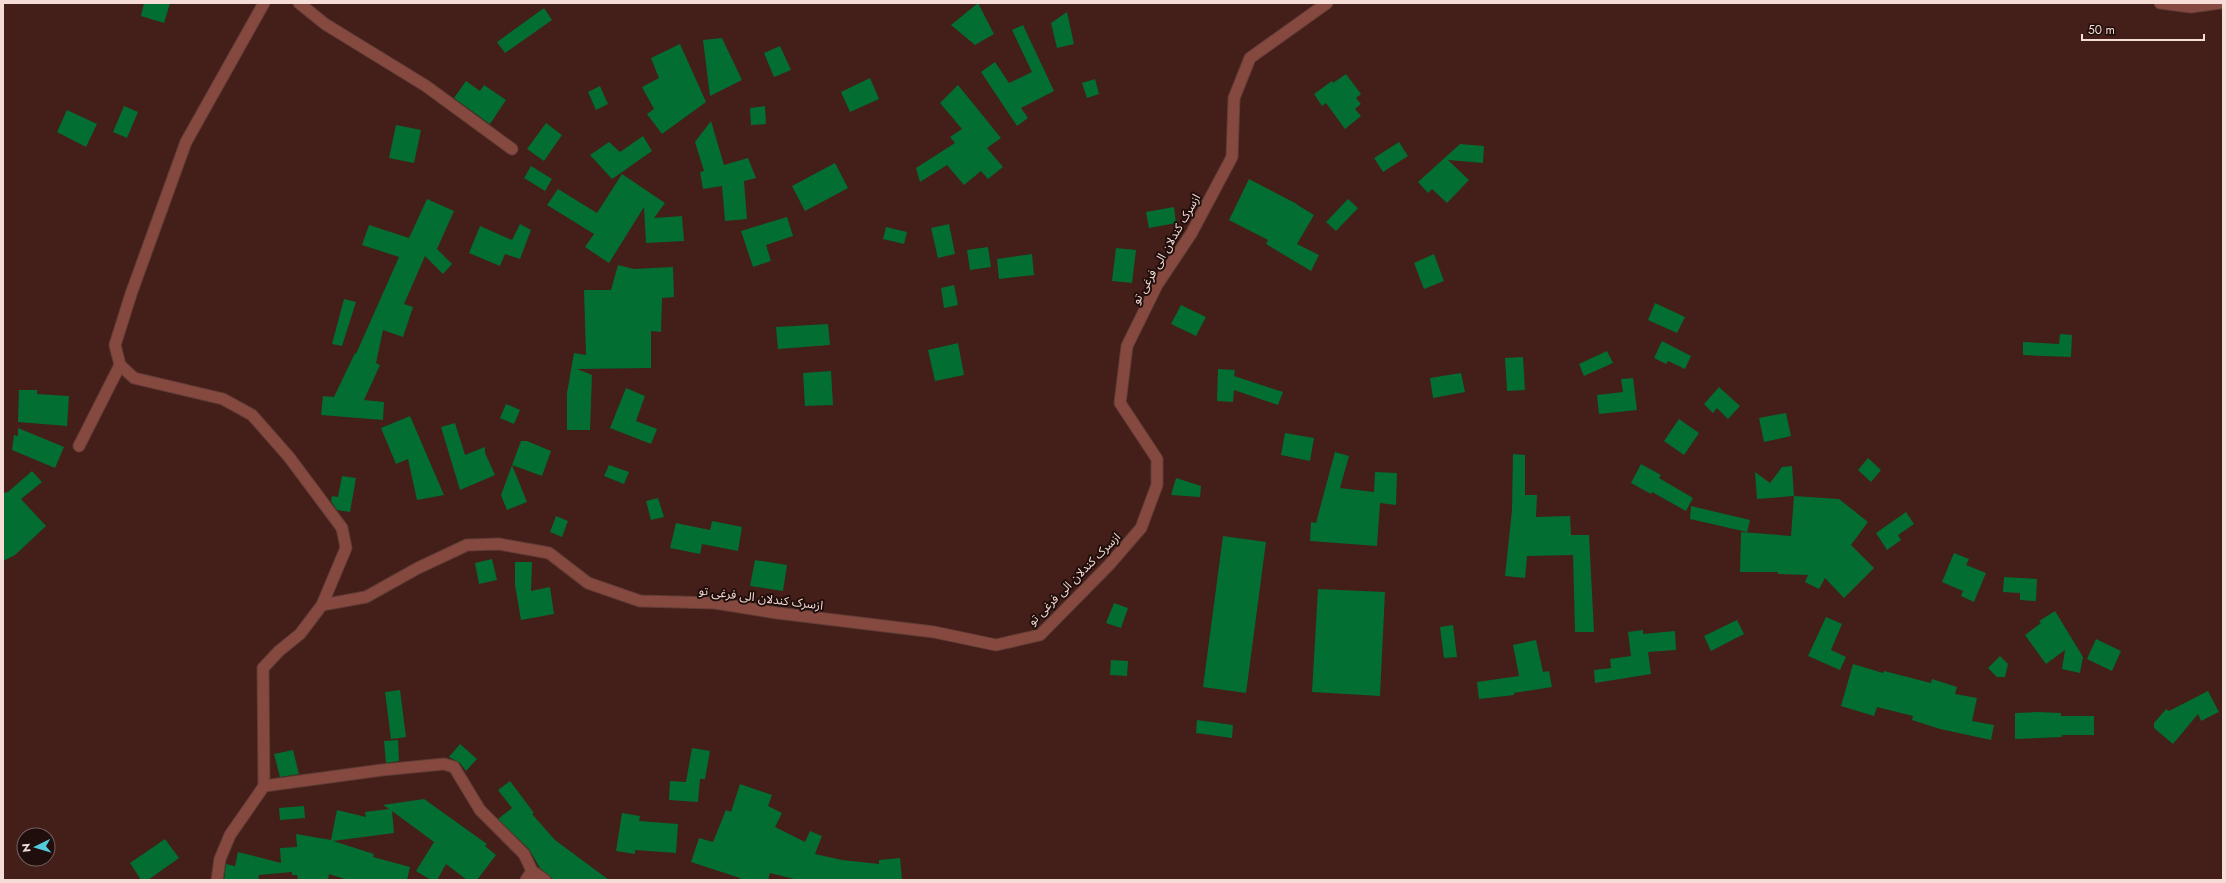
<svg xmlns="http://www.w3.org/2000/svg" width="2226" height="883" viewBox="0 0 2226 883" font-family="Jost,'Noto Sans Arabic',sans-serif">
	<rect width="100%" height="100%" fill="#441e18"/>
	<path fill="#026e32" d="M144,3H170L164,23L141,16Z
		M978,3L994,34L975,45L951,25Z
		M544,8L552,20L505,53L497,42Z
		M1067,12L1074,44L1057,48L1051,23Z
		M1023,25L1054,91L1021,108L1028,118L1017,126L981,72L995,62L1009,83L1032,72L1012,30Z
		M722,38L742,80L710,96L703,40Z
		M680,44L706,102L662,134L647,114L654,109L642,87L659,78L651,58Z
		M780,46L791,70L774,77L764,53Z
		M1346,74L1361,94L1356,98L1361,104L1355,109L1361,116L1345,129L1326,103L1322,106L1314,94L1332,81L1333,83Z
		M870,78L879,99L850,112L841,92Z
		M1095,79L1099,94L1087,98L1082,83Z
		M466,81L480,91L484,85L506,100L490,124L454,98Z
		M958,85L1001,138L987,148L1003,167L988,179L981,171L964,185L947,165L920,182L916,168L955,143L950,137L962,129L940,103Z
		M600,86L608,104L596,110L588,92Z
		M124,106L138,112L127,138L113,132Z
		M765,106L766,124L751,125L750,108Z
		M67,110L97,124L86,147L57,132Z
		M711,121L724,165L748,158L756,178L744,181L747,219L725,221L722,186L703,189L700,172L704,171L695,142Z
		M546,123L562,135L544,161L527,149Z
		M396,125L421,130L414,163L389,158Z
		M643,136L652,151L612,179L590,155L609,142L620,152Z
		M1399,142L1408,156L1383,172L1374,158Z
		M1460,144L1484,146L1483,163L1448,160L1469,180L1447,203L1432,189L1428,193L1418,182Z
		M835,163L848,188L805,211L792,186Z
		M531,166L552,179L545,191L524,178Z
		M622,174L665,203L654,218L682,216L684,241L646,243L644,207L609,263L585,247L594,234L547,205L558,189L597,213Z
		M1249,179L1297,204H1296L1314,215L1297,244L1319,255L1311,271L1266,244L1268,240L1229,220Z
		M427,199L454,211L437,249L452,264L443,274L425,256L404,304L413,307L403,337L383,330L376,363L380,365L364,400L384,402L383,420L321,415L323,396L334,397L355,353L356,354L399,257L362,245L369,225L409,238Z
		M1348,199L1358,208L1336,231L1326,222Z
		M1174,207L1176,223L1149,228L1146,212Z
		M787,217L793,236L766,245L771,261L753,267L741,231Z
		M520,224L531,230L520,259L505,254L500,266L469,253L480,226L512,240Z
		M949,224L955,254L938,258L931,228Z
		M886,227L907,232L904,244L883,239Z
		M988,247L991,267L970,270L967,250Z
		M1116,248L1136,250L1132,283L1112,281Z
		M1032,254L1034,275L999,279L997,259Z
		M1434,254L1444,281L1424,289L1414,263Z
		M618,265L634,269L673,267L674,297L662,298L661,332L651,331V368L577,369L592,375L590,430H567V393L574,353L586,355L584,290H611Z
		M954,285L958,305L944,308L941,288Z
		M344,299L356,302L342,346L332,344Z
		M1655,303L1685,317L1677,333L1648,320Z
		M1181,305L1206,317L1196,336L1171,324Z
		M828,324L830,345L778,349L776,327Z
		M2060,334L2072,335L2071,357L2023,355V342L2059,344Z
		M1662,341L1691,356L1685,369L1668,361L1666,364L1654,358Z
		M958,343L964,375L935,381L928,350Z
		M1607,351L1613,363L1584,376L1579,364Z
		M1523,357L1525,390L1507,391L1505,358Z
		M1218,369L1235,370L1234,376L1283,392L1278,405L1234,390L1233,402L1217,401Z
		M831,371L833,405L805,406L803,373Z
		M1461,373L1465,392L1433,398L1430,378Z
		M1633,378L1637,410L1599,414L1597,395L1623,392L1621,379Z
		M1719,387L1740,406L1728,419L1717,408L1713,413L1704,404Z
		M626,388L645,396L636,421L657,429L651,444L610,428Z
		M19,390H37V394L69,396L67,426L18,422Z
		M506,404L520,410L514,424L500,418Z
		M1786,413L1791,436L1764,442L1759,418Z
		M410,416L444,495L417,500L408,459L396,464L381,428Z
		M1679,419L1699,433L1684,455L1664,441Z
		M455,423L465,455L485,447V453L495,475L460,490L441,427Z
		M18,428L64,447L55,468L12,450L14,435L18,436Z
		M1285,433L1314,438L1310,461L1281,455Z
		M521,441H527L551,451L542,476L512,465Z
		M1335,452L1349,456L1340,488L1374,492L1375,472L1397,473L1396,505L1380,503L1377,546L1310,541L1311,522L1316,523Z
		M1513,454L1525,455V495H1537L1536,517L1570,516L1571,535H1589L1594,632H1575L1573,555L1527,556L1525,578L1505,576L1512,510Z
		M1868,458L1881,470L1871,482L1858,470Z
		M1641,464L1661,475L1659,478L1693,498L1686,511L1652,492L1651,494L1631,483Z
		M512,465L527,502L507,510L501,495Z
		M609,465L629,472L624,484L604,476Z
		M1792,466L1794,496L1839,499L1868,522L1851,545L1874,568L1844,598L1825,578L1819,589L1805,582L1808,575L1778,574V572H1740L1741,532L1791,536L1794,496L1757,499L1755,472L1770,483L1782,467Z
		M32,471L42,482L21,499L46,526L15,555L3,561V493L8,492Z
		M342,476L356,478L350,512L337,510L331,501L332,496L338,497Z
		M1176,478L1201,486L1200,497L1171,495Z
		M658,498L664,517L651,520L646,501Z
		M1691,506L1750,520L1747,532L1690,519Z
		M1906,512L1914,524L1898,535L1901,540L1887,550L1876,533Z
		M556,516L568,521L562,537L550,532Z
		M712,521L742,527L738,551L702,544L700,554L670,548L676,523L710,530Z
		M1223,536L1266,542L1246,693L1203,687Z
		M1954,553L1969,559L1966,565L1986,573L1974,602L1961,596L1963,591L1942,582Z
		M492,559L497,580L479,584L475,563Z
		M755,560L787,565L783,591L750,586Z
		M515,562H532L531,591L550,587L554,614L521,620L515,585Z
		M2004,577L2037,579L2036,601L2020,600V593L2003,592Z
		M1318,589L1385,592L1380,696L1312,692Z
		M1114,603L1128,608L1121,628L1106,623Z
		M2055,611L2083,657L2080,673L2062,669L2065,650L2046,664L2025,635L2041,623L2039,621Z
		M1826,617L1842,624L1831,650L1846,657L1840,670L1808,656Z
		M1737,620L1744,634L1711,651L1704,636Z
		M1453,625L1457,657L1444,658L1440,627Z
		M1643,630V634L1675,631L1676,650L1648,652L1651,674L1595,683L1594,670L1611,668L1610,659L1631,656L1628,632Z
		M2096,639L2121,651L2112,671L2087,659Z
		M1536,640L1543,672L1549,671L1552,687L1514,693V695L1479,699L1477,682L1519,676L1513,645Z
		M2000,656L2008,664L2005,677H1997L1988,668Z
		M1111,660L1128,661L1127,676L1110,675Z
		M1853,664L1883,673L1884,671L1931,683L1932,679L1957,687L1955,694L1977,698L1972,721L1994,725L1991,740L1940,729L1912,720L1913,716L1877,707L1874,716L1841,706Z
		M400,690L406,737L391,739L385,692Z
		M2208,691L2219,712L2201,721L2198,714L2173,744L2154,728V723L2166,709L2169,711Z
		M2037,712L2061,713V716H2094V735H2062V737L2015,739V713Z
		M1197,720L1233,725L1232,738L1196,733Z
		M398,740L399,761L386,763L384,741Z
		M460,744L477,759L466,771L460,763L449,757Z
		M692,748L710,751L705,779H700L698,802L669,800L670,781L686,782Z
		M293,750L299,774L280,777L274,754Z
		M510,781L534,813L532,814L555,840L609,880H553L549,875L540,868L529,849L498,819L512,808L498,790Z
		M740,784L772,795L768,806L782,813L775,827L805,842L810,831L822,836L815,854L842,860L879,864V860L900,858L902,880H798L770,873L768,880H739L740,878L691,862L699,838L713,842L726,810L731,812Z
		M424,799L487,844L485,846L496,855L477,880H467L446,864L437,880H431L416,871L434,842L392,811L394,833L333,841L374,854L373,857L410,867L407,880H348L329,874L328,880H298L297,875H292V872L259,875L258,880H224L226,864L235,866L238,852L281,863L280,848L297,847L296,834L331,840L337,810L366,817L365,812L389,809L383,805Z
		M304,806L305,818L280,820L279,808Z
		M622,813L640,816L639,821L678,824L676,853L635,850V854L616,851Z
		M165,839L179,858L148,880H141L130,863Z"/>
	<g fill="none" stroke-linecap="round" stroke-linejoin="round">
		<defs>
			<path id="minor" d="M299,3L325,24L426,86L512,149
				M79,446L120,365
				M264,786L382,770L444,764L454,767L480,810L524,854L532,871L545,880
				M526,880L532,871"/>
			<path id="tertiary" d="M2160,3L2191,7L2220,3
				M322,605L366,597L418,568L467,545L499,544L549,553L588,583L640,601L715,603L777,613L934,632L996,645L1040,635L1109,565L1141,528L1157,485V459L1120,403L1127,346L1157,285L1191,234L1232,157L1234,98L1250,58L1327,3
				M217,880L220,859L230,835L264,786L263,668L279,651L300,634L322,605L346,548L342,528L289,457L252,415L223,399L134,378L120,365L115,345L131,294L186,142L264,3"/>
		</defs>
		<use href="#minor" stroke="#603c36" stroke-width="13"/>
		<use href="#tertiary" stroke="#603c36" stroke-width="13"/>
		<use href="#minor" stroke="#85493f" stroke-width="11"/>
		<use href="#tertiary" stroke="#85493f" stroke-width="11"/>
	</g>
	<g text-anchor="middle" stroke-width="4" stroke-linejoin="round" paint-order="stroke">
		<g font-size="12" fill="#f6dcd6" stroke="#1f0e0b">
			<text transform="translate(1166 249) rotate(-60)" y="4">ازسرک کندلان الی فرغی تو</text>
			<text transform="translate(1074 579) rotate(-45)" y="4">ازسرک کندلان الی فرغی تو</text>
			<text transform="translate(761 598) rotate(7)" y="4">ازسرک کندلان الی فرغی تو</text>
		</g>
	</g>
	<rect width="2226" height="883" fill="none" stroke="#f6dcd6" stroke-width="8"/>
	<g transform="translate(36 847) rotate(265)"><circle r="19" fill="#1f0e0b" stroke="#75605c"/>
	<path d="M0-3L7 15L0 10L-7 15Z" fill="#54cade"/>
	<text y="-6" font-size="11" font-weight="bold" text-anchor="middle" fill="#f6dcd6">N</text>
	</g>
	<path d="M2082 34v6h122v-6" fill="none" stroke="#f6dcd6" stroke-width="2"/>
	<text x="2088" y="34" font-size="12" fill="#f6dcd6" stroke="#1f0e0b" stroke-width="3" paint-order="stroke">50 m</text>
</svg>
